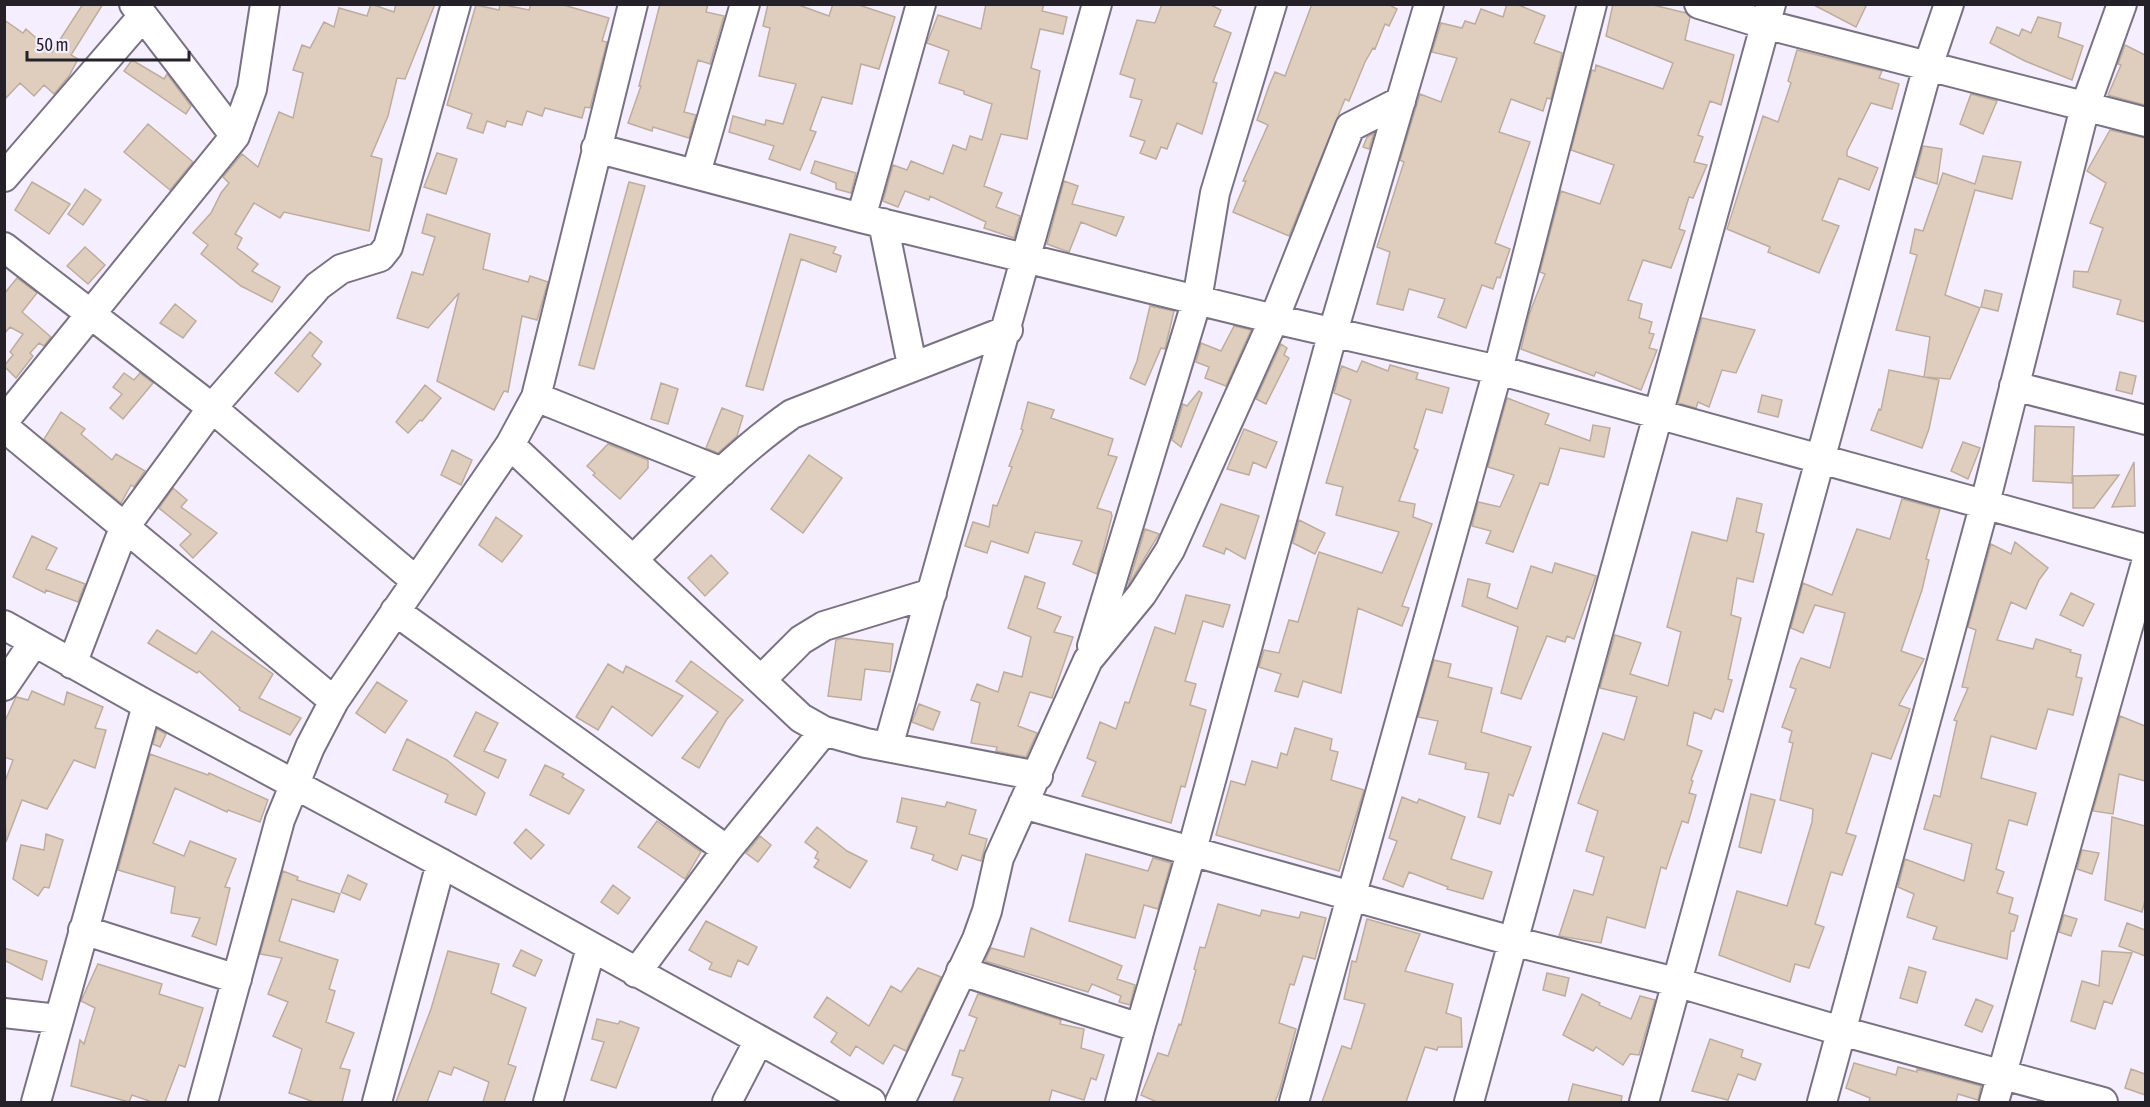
<svg xmlns="http://www.w3.org/2000/svg" width="2150" height="1107" viewBox="0 0 2150 1107" font-family="'Asap Condensed',sans-serif">
	<rect width="100%" height="100%" fill="#f5eeff"/>
	<path fill="#dfcebe" stroke="#bdad9e" stroke-width="1.5" d="M83,4H103L71,55L78,59L69,76L54,94L44,85L34,96L20,83L4,100V20L23,33L26,29L52,52Z
		M371,4L394,12L396,4H435L405,79L397,78L388,116L371,156L382,159L369,231L284,212L280,218L254,203L235,234L242,238L237,248L258,264L252,271L280,287L272,302L241,286L201,254L208,245L193,233L211,213L221,193L229,183L223,177L242,154L258,167L279,112L293,118L303,73L293,70L302,45L310,48L324,22L334,27L339,8L367,16Z
		M500,4L529,10L531,4H560L609,18L602,41L607,42L590,108L585,107L582,118L545,108L542,116L527,111L522,125L507,121L505,127L487,121L483,133L467,128L472,114L447,105L476,5L499,10Z
		M660,4H708L706,12L724,16L710,64L698,60L684,112L696,115L689,138L653,127L652,131L628,123L641,86H639Z
		M768,4H796L829,16L833,4H856L895,17L879,69L861,64L852,104L822,97L810,130L816,132L800,170L769,159L774,146L729,132L733,116L765,125L766,120L783,124L796,84L759,76L770,28L763,26Z
		M986,4H1044L1042,11L1067,17L1063,34L1040,29L1031,68L1040,71L1027,139L1001,134L984,186L1002,193L996,207L1020,216L1014,238L984,228L986,222L930,196L929,200L905,191L898,207L883,201L893,165L907,170L911,161L943,174L953,145L966,150L970,136L982,140L992,104L964,94V91L939,83L949,51L927,43L938,15L981,29Z
		M1162,4H1209L1221,10L1214,26L1231,33L1213,82L1217,83L1202,134L1177,123L1167,149L1161,147L1156,159L1140,153L1145,141L1130,136L1142,100L1130,97L1135,79L1120,74L1137,20L1155,23Z
		M1312,4H1388L1397,9L1389,26L1385,24L1375,49L1373,48L1365,62L1349,101L1345,99L1289,236L1233,212L1246,181H1243L1268,125L1257,120L1269,86L1275,72L1285,76Z
		M1507,4H1516L1545,16L1534,43L1562,53L1551,99L1547,98L1543,111L1511,99L1499,132L1530,142L1495,243L1510,249L1500,278L1497,277L1493,289L1482,285L1466,328L1438,317L1445,299L1409,289L1403,310L1377,304L1390,252L1377,247L1404,162L1400,160L1420,94L1441,102L1457,58L1432,52L1441,23L1462,28L1465,21L1475,24L1481,9L1503,17Z
		M1613,4H1649L1686,13L1690,17L1685,40L1734,55L1721,105L1710,101L1698,135L1703,137L1694,162L1707,165L1693,198L1689,197L1679,229L1685,231L1671,268L1643,260L1628,300L1642,304L1639,318L1652,322L1649,333L1654,334L1649,348L1657,350L1641,390L1596,372L1594,376L1521,349L1530,312L1545,274L1540,272L1561,191L1600,204L1614,165L1571,150L1592,70L1595,71L1596,65L1663,89L1673,63L1606,36Z
		M1812,4H1867L1856,27Z
		M2038,17L2061,23L2058,37L2083,46L2072,80L2025,61L1990,43L1997,27L2019,36L2022,29L2031,33Z
		M2125,45L2145,55V105L2108,95L2121,65L2118,64Z
		M1797,50L1882,71L1879,78L1899,84L1892,109L1871,103L1847,151V156L1878,168L1869,190L1839,178L1822,220L1839,226L1819,273L1768,252L1770,247L1727,229L1763,116L1778,122L1791,83L1788,81Z
		M132,60L164,79L167,74L191,106L186,114L124,71Z
		M1971,94L1997,101L1983,134L1960,124Z
		M148,124L193,162L170,190L124,152Z
		M2110,130L2145,138V322L2117,314L2121,300L2073,287L2074,271L2088,272L2103,228L2090,223L2106,183L2087,171Z
		M1374,133L1369,149L1363,147L1367,137Z
		M1923,146L1942,149L1937,184L1915,177Z
		M437,153L457,159L446,194L424,187Z
		M1983,156L2021,162L2012,199L1975,190L1945,295L1980,308L1950,379L1924,377L1930,337L1896,330L1917,255L1910,253L1915,229L1923,231L1943,173L1975,184Z
		M815,161L856,173L851,193L836,189V183L811,173Z
		M1064,181L1078,186L1072,204L1124,217L1116,236L1081,222L1069,252L1047,244Z
		M32,182L70,204L49,234L15,210Z
		M629,182L645,186L594,369L579,365Z
		M85,189L101,200L83,225L68,214Z
		M427,214L490,234L483,269L528,282L530,276L548,282L537,320L522,316L508,392L504,391L494,410L437,381L459,293L428,328L397,318L412,272L423,275L435,237L422,233Z
		M790,234L836,247L833,253L841,256L836,272L801,259L763,390L746,386Z
		M85,247L105,265L88,284L67,266Z
		M17,278L37,293L22,312L51,337L44,346L39,343L30,353L33,356L16,378L4,366L13,355L10,352L23,334L10,327L4,334V294Z
		M1985,290L2002,294L1998,311L1981,307Z
		M175,304L196,321L183,338L160,323Z
		M1150,306L1174,311L1165,349L1161,348L1145,385L1130,378L1137,361Z
		M1702,318L1755,330L1736,373L1722,370L1709,407L1698,402L1696,408L1678,403Z
		M1234,326L1251,330L1226,386L1205,378L1209,367L1196,362L1201,343L1221,351Z
		M310,332L322,342L312,356L321,364L298,392L275,373Z
		M1281,344L1287,348L1284,355L1289,358L1266,404L1256,399Z
		M1362,361L1388,371L1390,365L1418,373L1416,379L1449,388L1442,413L1426,409L1414,448L1418,450L1399,501L1415,504L1413,517L1432,524L1402,606L1409,608L1402,626L1358,608L1341,693L1303,681L1298,697L1275,691L1281,674L1259,667L1264,650L1279,653L1289,620L1298,622L1319,552L1382,573L1399,532L1336,515L1343,487L1326,483L1351,400L1334,393L1339,373L1342,366L1357,372Z
		M1889,370L1939,380L1929,429L1922,448L1871,430L1879,409L1881,410Z
		M2120,372L2136,376L2132,394L2116,390Z
		M124,373L134,380L140,373L153,383L123,419L110,408L122,394L113,387Z
		M661,383L678,389L668,424L651,419Z
		M425,385L441,398L422,421L420,420L408,433L396,422Z
		M1199,391L1202,393L1181,447L1172,440L1183,404L1187,406Z
		M1762,395L1782,400L1778,417L1758,412Z
		M1507,398L1549,414L1545,424L1590,441L1593,425L1610,428L1604,457L1560,448L1548,485L1540,483L1513,552L1486,543L1491,531L1472,526L1478,502L1500,507L1514,475L1488,467Z
		M1028,402L1054,410L1051,418L1113,439L1108,455L1117,457L1097,508L1111,512L1112,516L1097,574L1073,564L1082,541L1035,532L1028,553L991,541L987,553L965,546L973,522L989,527L993,505L997,506L1012,467L1009,466L1023,430L1021,429Z
		M722,408L743,416L737,436L718,453L706,448Z
		M61,412L85,429L81,434L112,460L116,454L145,471L134,487L131,485L121,503L44,439Z
		M2035,426L2074,427L2072,483L2033,481Z
		M1244,429L1277,442L1266,468L1253,462L1249,475L1227,469Z
		M1963,442L1980,448L1968,479L1951,471Z
		M608,444L648,460V468L620,499L593,475L595,473L587,466Z
		M452,450L472,460L461,485L441,475Z
		M809,455L842,478L803,533L771,509Z
		M2134,462L2135,506L2112,507Z
		M2119,475L2094,508H2073V476Z
		M173,488L187,500L181,507L217,533L193,558L180,545L191,534L159,508Z
		M1737,498L1762,504L1756,532L1764,534L1753,582L1737,578L1731,615L1741,618L1728,679L1732,680L1723,712L1715,709L1711,719L1694,712L1687,745L1702,751L1691,780L1693,781L1689,793L1696,795L1688,823L1682,821L1666,869L1661,867L1645,928L1607,917L1601,943L1559,936L1574,890L1593,895L1604,857L1586,851L1598,811L1578,803L1603,733L1624,740L1637,697L1600,688L1615,635L1641,643L1630,674L1668,686L1681,632L1667,627L1692,532L1727,541Z
		M1902,499L1940,509L1926,559L1929,560L1922,590L1901,651L1924,659L1899,705L1910,709L1891,759L1872,753L1846,833L1856,836L1842,875L1831,872L1815,924L1824,927L1809,968L1795,964L1790,982L1719,955L1737,891L1787,906L1812,822L1813,809L1780,800L1793,743L1789,742L1792,731L1782,727L1796,689L1790,687L1797,666L1801,658L1830,668L1845,613L1815,605L1803,633L1791,628L1803,583L1832,595L1857,529L1890,539Z
		M1221,504L1259,516L1245,559L1226,548L1224,554L1203,546Z
		M496,517L522,536L502,562L479,545Z
		M1299,520L1325,533L1315,554L1293,543Z
		M1145,529L1159,534L1128,586Z
		M32,536L57,548L46,569L85,584L78,602L46,590L45,593L13,577Z
		M2015,542L2048,568L2039,580L2026,609L2011,602L1997,640L2033,649L2036,639L2071,650L2070,652L2081,655L2076,677L2082,678L2073,715L2048,709L2036,749L1991,736L1981,778L2036,793L2027,825L2009,820L1996,869L2004,872L1997,893L2013,898L2009,913L2018,916L2014,931H2011L2007,959L1933,939L1937,927L1907,917L1914,894L1898,887L1905,859L1964,881L1972,844L1924,829L1934,795L1940,797L1957,721L1954,720L1968,688L1962,687L1976,630L1968,627L1991,544L2011,554Z
		M711,555L728,573L705,596L688,578Z
		M1555,563L1596,576L1574,639L1567,636L1565,642L1547,636L1521,699L1501,693L1518,627L1462,606L1468,579L1490,584L1487,597L1517,609L1531,566L1552,573Z
		M1025,576L1045,583L1037,608L1061,617L1054,632L1073,637L1052,698L1030,692L1018,726L1037,733L1026,757L996,751L997,747L971,743L980,703L971,700L977,684L998,692L1004,672L1022,677L1031,637L1008,628Z
		M2071,593L2094,604L2083,626L2060,615Z
		M1186,595L1230,605L1223,627L1203,621L1185,681L1196,684L1190,705L1206,710L1185,787L1181,786L1171,823L1082,796L1096,762L1087,758L1100,722L1116,729L1125,702L1129,703L1155,627L1175,634Z
		M157,630L196,654L212,631L273,674L259,698L301,718L290,735L239,710L240,708L199,671L197,673L148,643Z
		M842,638L893,644L890,672L865,669L861,700L828,696L836,640Z
		M1434,660L1451,664L1448,677L1492,688L1481,732L1531,747L1513,796L1509,794L1500,824L1478,817L1489,773L1465,769L1466,763L1429,754L1438,721L1418,717Z
		M691,661L743,700L727,719L699,768L682,758L718,712L676,681Z
		M608,664L623,673L626,666L683,696L652,736L612,706L598,730L576,717Z
		M377,682L407,701L385,733L356,713Z
		M32,691L64,705L67,692L103,707L95,728L106,730L95,768L74,760L47,809L22,800L6,842L4,784L13,760L4,757V723L16,697L28,700Z
		M919,704L940,712L933,730L912,722Z
		M476,712L498,723L484,751L506,760L498,778L454,756Z
		M2120,716L2145,726V781L2119,774L2113,814L2093,811Z
		M1295,728L1332,739L1330,750L1338,752L1331,780L1364,790L1339,871L1216,835L1231,781L1245,785L1252,761L1277,768L1281,753L1287,755Z
		M157,729L166,734L160,747L153,744Z
		M407,739L447,760L485,793L476,815L445,802L448,795L393,770Z
		M150,754L208,775L209,773L268,800L260,822L228,810L227,812L175,788L153,843L184,856L190,841L236,859L225,887L230,888L216,945L192,936L200,918L171,913L175,887L118,870Z
		M545,765L564,774L562,777L584,790L569,814L530,795Z
		M1751,794L1775,800L1761,853L1739,847Z
		M1402,797L1417,803L1419,799L1465,817L1451,859L1492,872L1483,899L1447,889L1448,887L1409,872L1403,887L1383,879L1397,841L1389,838Z
		M902,798L945,807L947,802L976,810L969,834L987,839L981,861L962,855L957,870L932,860L934,855L911,848L917,827L897,822Z
		M2112,817L2145,826V900L2142,912L2105,900Z
		M657,821L701,852L685,879L638,847Z
		M817,827L847,851L867,861L850,888L814,867L819,860L815,858L818,852L805,842Z
		M526,829L544,845L531,859L514,843Z
		M46,834L63,840L49,888L44,887L38,896L13,879L21,845L44,850Z
		M760,836L771,845L758,862L746,853Z
		M2082,850L2099,853L2092,874L2077,869Z
		M1086,854L1148,871L1153,858L1171,863L1158,909L1144,905L1135,938L1069,921Z
		M283,871L298,877L297,880L340,894L334,912L292,899L279,941L338,960L329,989L335,991L326,1022L354,1033L340,1068L350,1070L342,1102H314L289,1093L302,1049L273,1036L288,1002L268,994L282,958L260,954Z
		M348,875L367,884L360,900L341,892Z
		M613,885L630,898L618,914L601,902Z
		M1218,904L1260,916L1262,910L1299,918L1301,912L1326,918L1315,959L1303,956L1294,985L1290,984L1279,1023L1296,1029L1280,1089L1275,1102H1157L1141,1095L1158,1053L1168,1056L1179,1024L1181,1025L1196,970L1194,969L1200,947L1205,948Z
		M2064,915L2077,919L2071,936L2059,932Z
		M1367,919L1420,934L1405,971L1453,984L1446,1013L1461,1018L1462,1047H1438L1437,1050L1425,1047L1406,1102H1322L1342,1046L1351,1049L1365,1004L1344,999L1352,961L1356,962Z
		M706,921L757,947L748,965L738,960L731,977L709,969L712,963L689,950Z
		M2127,923L2145,930V956L2119,946Z
		M1031,928L1122,966L1117,979L1135,985L1130,1005L1119,1002L1121,996L1092,984L1088,992L985,961L991,948L1024,957Z
		M4,948L47,961L42,980L4,960Z
		M521,950L542,960L535,976L513,966Z
		M448,951L499,964L491,993L526,1008L508,1064L516,1067L504,1102H483L489,1082L454,1067L451,1075L439,1071L427,1102H396L431,1009Z
		M2102,951L2132,953L2112,1004L2104,1001L2095,1029L2071,1021L2082,981L2099,986Z
		M98,964L162,984L159,994L203,1008L185,1067L179,1065L165,1102H152L132,1095L129,1102L71,1086L80,1040L84,1044L95,1008L81,1001Z
		M1909,967L1926,972L1917,1003L1900,998Z
		M918,968L941,977L906,1051L894,1045L883,1064L856,1046L850,1056L831,1042L837,1033L814,1017L827,997L869,1026L891,986L901,992Z
		M1547,973L1569,978L1565,996L1543,990Z
		M978,994L1061,1020L1060,1024L1084,1029L1081,1048L1104,1055L1096,1080L1091,1078L1084,1100L1052,1090L1049,1102H953L963,1078L952,1075L960,1050L964,1051L977,1018L969,1015Z
		M1582,994L1600,1003L1599,1005L1631,1019L1640,996L1655,1000L1639,1055L1630,1054L1623,1065L1596,1047L1593,1051L1563,1035Z
		M1976,999L1993,1006L1982,1032L1965,1025Z
		M597,1019L618,1024L620,1021L639,1028L616,1088L591,1080L604,1042L592,1039Z
		M1710,1039L1743,1050L1741,1057L1761,1064L1755,1080L1738,1074L1728,1100L1692,1091Z
		M1854,1063L1896,1075L1898,1067L1917,1072V1069L1981,1086L1978,1100L1958,1094L1956,1102H1869L1870,1098L1846,1088Z
		M2131,1069L2145,1074V1095L2125,1088Z
		M1573,1084L1622,1096L1621,1102H1568Z"/>
	<g fill="none" stroke-linecap="round" stroke-linejoin="round">
		<defs>
			<path id="minor" d="M134,4L235,136
				M1699,4L1764,24L2146,122
				M596,148L861,218L1274,319L1498,370L2146,549
				M696,173L745,4
				M4,177L143,16
				M861,218L921,4
				M883,223L912,365
				M4,247L212,408L415,580
				M2014,386L2146,420
				M536,397L722,472
				M4,421L235,136L252,89L265,4
				M4,427L334,701
				M510,445L801,718L824,731L866,743L1038,776
				M633,560C684,509 733,455 792,414L1008,330
				M395,611L727,850
				M4,625L147,705L441,863L871,1102
				M1092,646L1197,300L1215,193L1272,4
				M72,664L124,528L212,408L318,286L341,269L380,257L388,247L456,4
				M761,680L801,640L824,626L932,593
				M4,686L34,642
				M888,747L1097,4
				M1023,804L1512,941L1676,982L1841,1031L2103,1102
				M83,930L237,979
				M961,971L1140,1028L1192,850L1333,332L1429,4
				M636,973L727,850L824,731
				M4,1013L58,1019
				M36,1102L147,705
				M203,1102L280,820L310,747L334,701L510,445L536,397L633,4
				M377,1102L441,863
				M548,1102L591,948
				M727,1102L758,1042
				M900,1102L977,939L987,911L999,858L1088,660L1142,594L1170,550L1274,319L1350,127L1401,101
				M1120,1102L1140,1028
				M1294,1102L1498,370L1592,4
				M1469,1102L1771,4
				M1644,1102L1928,66L1949,4
				M1822,1102L1985,503L2085,107L2122,4
				M1994,1102L2146,563"/>
		</defs>
		<use href="#minor" stroke="#797283" stroke-width="32"/>
		<use href="#minor" stroke="#fff" stroke-width="28"/>
	</g>
	<rect width="2150" height="1107" fill="none" stroke="#242128" stroke-width="12"/>
	<path d="M27 51v9h162v-9" fill="none" stroke="#242128" stroke-width="3"/>
	<text x="36" y="51" font-size="18" fill="#242128" stroke="#f5eeff" stroke-width="4.5" paint-order="stroke">50 m</text>
</svg>
